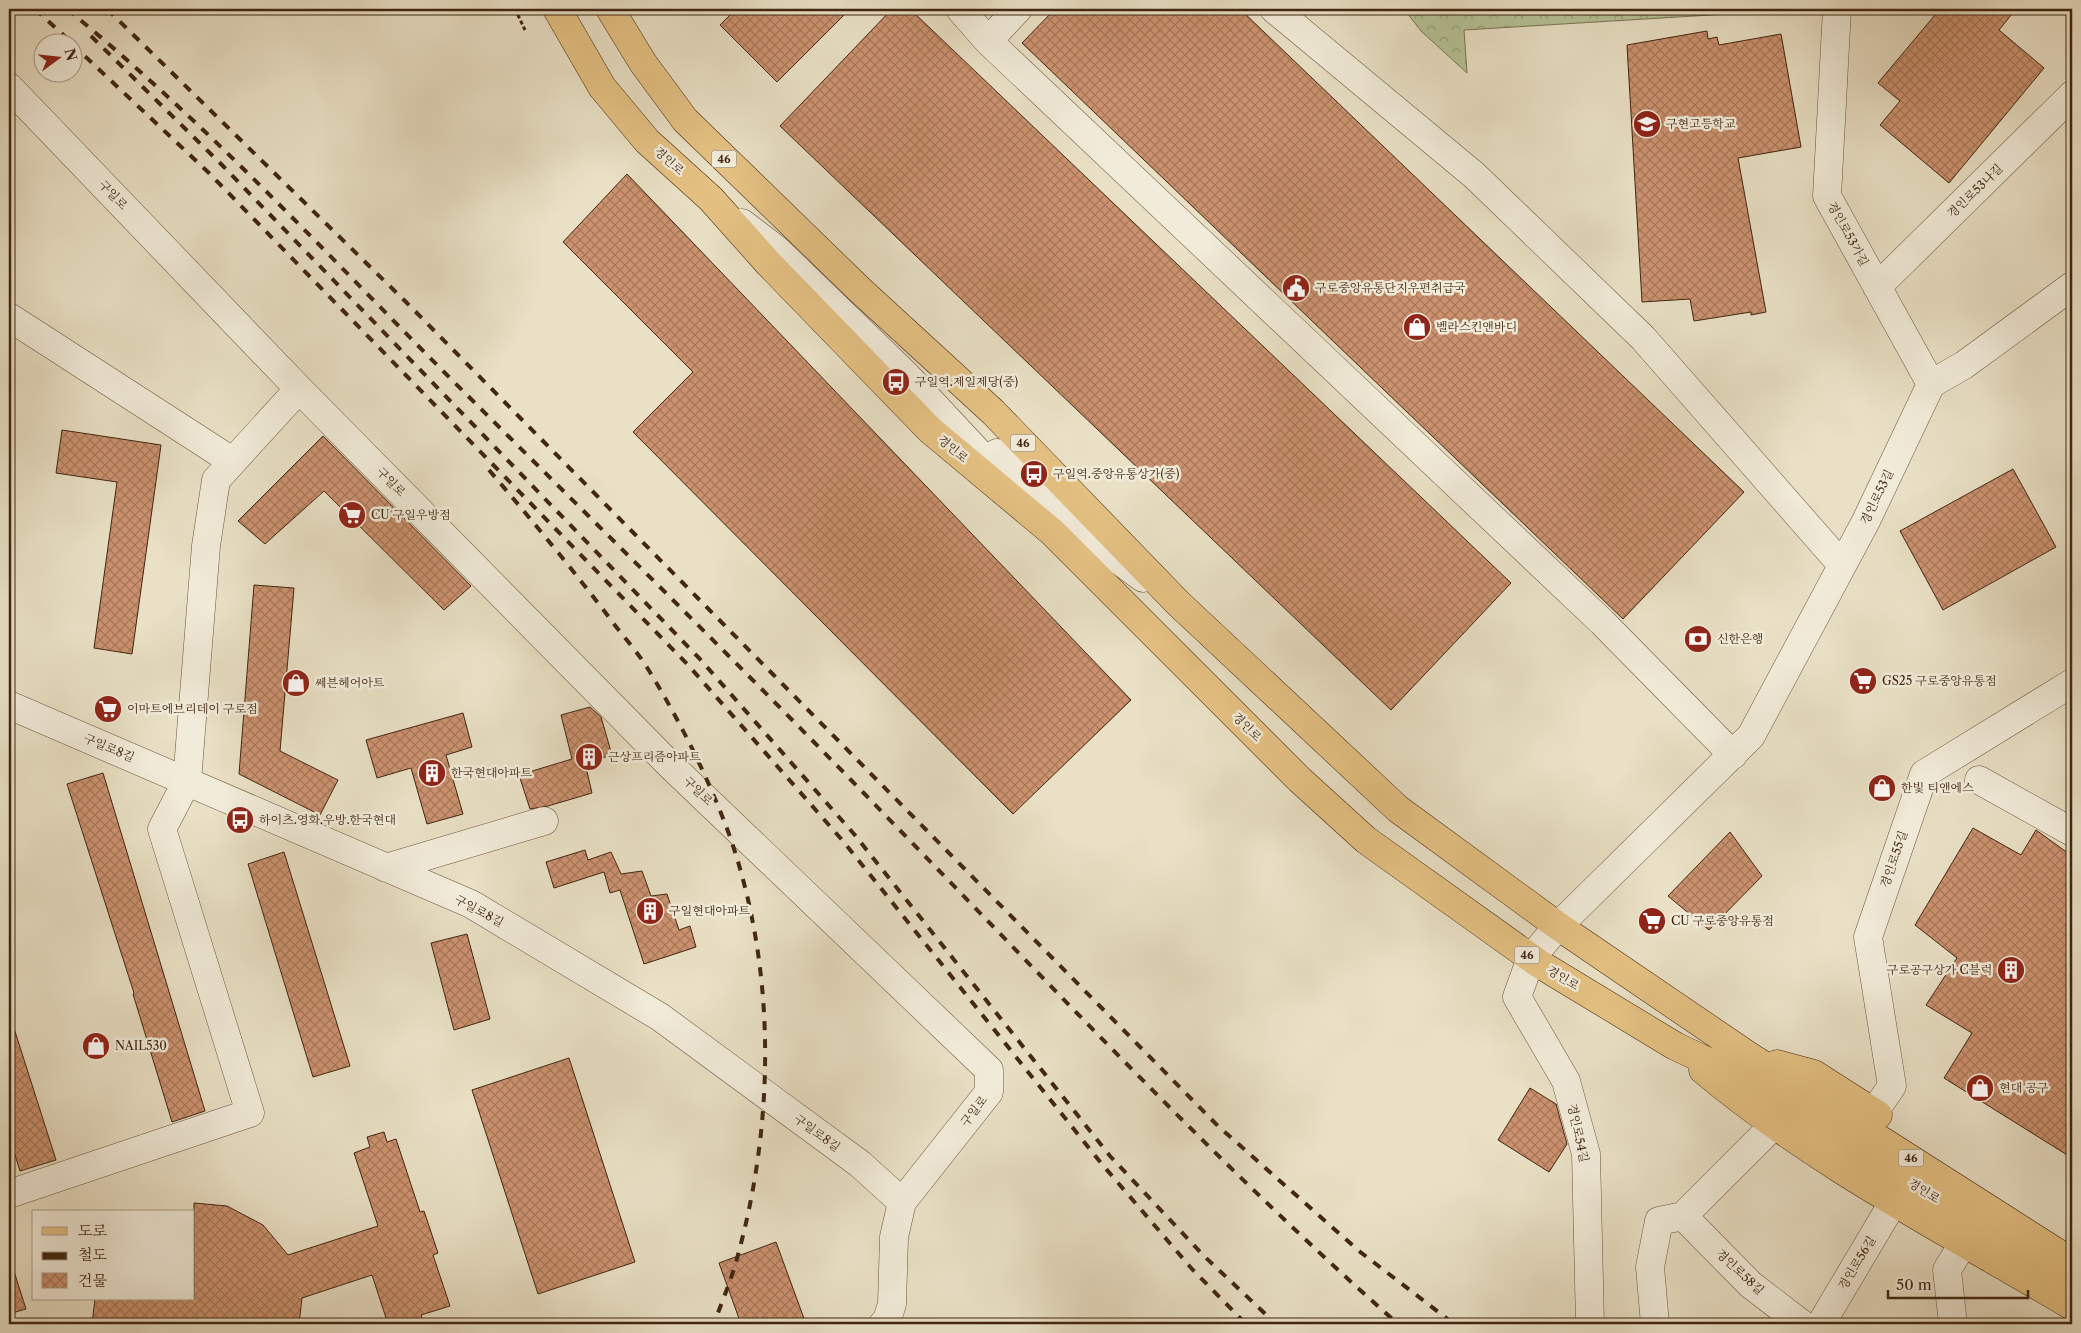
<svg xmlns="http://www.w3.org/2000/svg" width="2081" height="1333" viewBox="0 0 2081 1333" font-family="'Libre Caslon Text','Noto Serif KR',serif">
	<defs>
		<pattern id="forest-crowns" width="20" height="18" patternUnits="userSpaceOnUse" patternTransform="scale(1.25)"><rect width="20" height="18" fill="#b5c296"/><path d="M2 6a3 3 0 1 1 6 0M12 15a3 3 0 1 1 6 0" fill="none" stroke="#959d79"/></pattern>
		<pattern id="building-cross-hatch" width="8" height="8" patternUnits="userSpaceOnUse" patternTransform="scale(1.25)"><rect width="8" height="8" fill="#cc926f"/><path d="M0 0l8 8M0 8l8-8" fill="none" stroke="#a7775a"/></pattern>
	</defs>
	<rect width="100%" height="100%" fill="#e9e0c5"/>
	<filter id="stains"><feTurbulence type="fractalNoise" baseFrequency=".004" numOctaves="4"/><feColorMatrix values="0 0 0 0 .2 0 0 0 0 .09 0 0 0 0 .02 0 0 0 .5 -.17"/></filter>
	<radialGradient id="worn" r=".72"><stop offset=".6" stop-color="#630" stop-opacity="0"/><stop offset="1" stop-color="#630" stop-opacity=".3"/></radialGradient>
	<path fill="url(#forest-crowns)" stroke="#7b7454" d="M1404,9H1810L1464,30L1467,73L1421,31Z"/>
	<path fill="url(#building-cross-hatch)" stroke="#412611" d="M736,9H850L777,82L720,25Z
		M892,9H910L1511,583L1391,710L780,126Z
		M1055,9H1240L1744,492L1623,619L1022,43Z
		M1940,9H2016L1999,30L2044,68L1949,183L1880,125L1900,101L1878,83Z
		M1707,31L1708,39L1717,37L1719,45L1781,34L1801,147L1738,158L1766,312L1751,315V312L1694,321L1690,299L1642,302L1627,45Z
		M627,174L1131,700L1013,814L633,432L693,372L563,242Z
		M62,430L161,445L132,654L94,648L117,482L56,473Z
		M323,436L471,586L444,610L324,491L265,544L238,521Z
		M2013,469L2056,547L1943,610L1900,531Z
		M254,585L294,588L280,751L338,780L320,815L239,774Z
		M590,707L601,717L612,755L585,763L592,793L548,806L530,809L519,775L572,759L561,715Z
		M463,713L472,747L446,755L463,814L427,824L411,768L377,778L366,740Z
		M103,773L205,1111L172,1122L133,994L134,993L67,784Z
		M1973,828L2021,855L2036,830L2072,856V1158L1944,1078L1972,1033L1926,1005L1957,958L1915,925Z
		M1730,832L1762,876L1709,930L1668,896Z
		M585,850L588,860L611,852L621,874L642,871L651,896L667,894L679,930L690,926L696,947L644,964L620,890L610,893L604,872L554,888L546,862Z
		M284,852L350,1066L313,1077L248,864Z
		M467,934L490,1019L454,1030L431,943Z
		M9,1022H12L56,1160L20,1171L9,1136Z
		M569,1058L635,1262L538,1294L472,1090Z
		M1530,1088L1556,1104L1567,1144L1549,1172L1498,1140Z
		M384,1132L387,1142L396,1139L420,1212L424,1211L438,1253L433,1255L450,1306L421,1315L424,1324H388L372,1275L302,1298L299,1324H92L95,1299H194V1203L227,1206L263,1225L288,1255L378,1226L354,1153L370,1147L367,1137Z
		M776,1242L806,1324H741L719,1263Z
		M9,1265H12L26,1309L9,1314Z"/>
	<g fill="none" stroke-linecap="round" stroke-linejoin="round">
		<defs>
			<path id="minor" d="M960,9L988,41L1602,622L1733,755
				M1274,9L1474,175L1643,338L1842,565
				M1837,9L1827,196L1931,384
				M988,41L1018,9
				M9,87L299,389L670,765L989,1070V1092L902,1202L894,1237L892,1304L887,1320L883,1324
				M742,223L776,249L905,374L1005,481
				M1877,287L2072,95
				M9,317L232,461
				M997,453L1076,529L1143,578
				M9,705L471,904L660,1017L860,1164L902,1202
				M1979,780L2072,832
				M386,868L544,821
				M1874,1112L1892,1086L1868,937L1924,774L2072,683
				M9,1194L250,1113L162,829L187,781L206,546L216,480L299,389
				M1683,1216L1751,1285L1802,1324
				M1590,1324L1586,1154L1566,1081L1517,997L1531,958L1558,926L1751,736L1866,521L1931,384L1964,365L2072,286
				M1655,1324L1650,1267L1659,1221L1683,1216L1774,1125
				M1821,1324L1894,1201
				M1953,1324L1947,1270L1964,1242"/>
			<path id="major" d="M557,9L602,87L647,141L711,199L769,264L930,430L1052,532L1300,780L1366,840L1538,963L1675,1046L1751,1082L2072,1285
				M610,9L643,63L685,120L860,290L993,412L1178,603L1398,809L1558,926L1749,1056L2072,1262
				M1777,1064L1814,1074L1878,1115
				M1703,1070C1815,1164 1948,1232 2072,1306"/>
		</defs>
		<use href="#minor" stroke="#6b543e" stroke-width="29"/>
		<use href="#major" stroke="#412611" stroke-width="29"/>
		<path stroke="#412611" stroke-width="3" stroke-dasharray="4 2.5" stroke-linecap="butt" d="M515,9L525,30"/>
		<use href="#minor" stroke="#f1ebd9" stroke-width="28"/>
		<use href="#major" stroke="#e4c082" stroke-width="28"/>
		<path stroke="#412611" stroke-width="4" stroke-dasharray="9 9" stroke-linecap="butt" d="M35,9L71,42
			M67,9C203,120 323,250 446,374C592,520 740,665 884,814C1053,987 1217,1164 1398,1324
			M107,9L406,302L1218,1126L1359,1251L1454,1324
			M91,36L221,164L699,658L854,834L1110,1156L1204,1256L1276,1324
			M72,44L209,173L689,666L843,841L1101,1163L1192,1269L1246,1324
			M489,470C530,518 570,566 608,616C621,634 637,651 648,669C680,721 708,777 729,834C777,970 775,1125 736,1262C730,1283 721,1304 714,1324"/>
	</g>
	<defs>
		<symbol id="school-disc" viewBox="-11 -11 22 22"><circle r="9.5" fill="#8f2418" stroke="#f1ebd9"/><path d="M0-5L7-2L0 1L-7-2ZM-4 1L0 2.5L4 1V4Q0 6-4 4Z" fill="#fff"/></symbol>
		<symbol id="civic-disc" viewBox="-11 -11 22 22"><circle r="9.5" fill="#8f2418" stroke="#f1ebd9"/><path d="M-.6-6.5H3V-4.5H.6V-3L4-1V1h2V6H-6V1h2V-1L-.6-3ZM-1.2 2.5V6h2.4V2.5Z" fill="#fff"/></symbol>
		<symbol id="shop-disc" viewBox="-11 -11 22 22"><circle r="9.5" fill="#8f2418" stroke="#f1ebd9"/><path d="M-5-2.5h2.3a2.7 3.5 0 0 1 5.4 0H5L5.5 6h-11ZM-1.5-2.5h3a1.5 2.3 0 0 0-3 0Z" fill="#fff"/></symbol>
		<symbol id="bus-disc" viewBox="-11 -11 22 22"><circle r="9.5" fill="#8f2418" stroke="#f1ebd9"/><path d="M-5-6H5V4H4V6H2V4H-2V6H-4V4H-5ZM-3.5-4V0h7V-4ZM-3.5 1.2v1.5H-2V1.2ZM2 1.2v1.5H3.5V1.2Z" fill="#fff"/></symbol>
		<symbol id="supermarket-disc" viewBox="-11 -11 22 22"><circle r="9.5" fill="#8f2418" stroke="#f1ebd9"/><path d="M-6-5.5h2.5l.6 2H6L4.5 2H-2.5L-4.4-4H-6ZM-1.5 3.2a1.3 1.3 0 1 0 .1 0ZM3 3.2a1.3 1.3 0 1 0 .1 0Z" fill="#fff"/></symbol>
		<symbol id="bank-disc" viewBox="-11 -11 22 22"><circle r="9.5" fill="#8f2418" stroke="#f1ebd9"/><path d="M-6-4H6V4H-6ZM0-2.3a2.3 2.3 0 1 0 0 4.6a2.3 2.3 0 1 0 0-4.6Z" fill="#fff"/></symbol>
		<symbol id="building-disc" viewBox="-11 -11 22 22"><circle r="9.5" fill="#8f2418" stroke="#f1ebd9"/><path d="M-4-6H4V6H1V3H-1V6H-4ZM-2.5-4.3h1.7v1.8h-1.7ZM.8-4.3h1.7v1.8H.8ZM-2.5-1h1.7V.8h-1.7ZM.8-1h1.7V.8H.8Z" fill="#fff"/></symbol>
	</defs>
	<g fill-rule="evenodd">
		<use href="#school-disc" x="1631" y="108" width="32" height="32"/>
		<use href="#civic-disc" x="1280" y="272" width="32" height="32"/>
		<use href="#shop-disc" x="1401" y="311" width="32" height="32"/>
		<use href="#bus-disc" x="880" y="366" width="32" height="32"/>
		<use href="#bus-disc" x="1018" y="458" width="32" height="32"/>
		<use href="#supermarket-disc" x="336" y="499" width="32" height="32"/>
		<use href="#bank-disc" x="1682" y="623" width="32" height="32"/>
		<use href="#supermarket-disc" x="1847" y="665" width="32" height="32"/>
		<use href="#shop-disc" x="280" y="667" width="32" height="32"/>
		<use href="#supermarket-disc" x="92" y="693" width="32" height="32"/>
		<use href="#building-disc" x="573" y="741" width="32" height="32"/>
		<use href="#building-disc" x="416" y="757" width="32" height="32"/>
		<use href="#shop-disc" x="1866" y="772" width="32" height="32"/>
		<use href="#bus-disc" x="224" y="804" width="32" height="32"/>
		<use href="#building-disc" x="634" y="895" width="32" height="32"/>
		<use href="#supermarket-disc" x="1636" y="905" width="32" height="32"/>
		<use href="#building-disc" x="1995" y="954" width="32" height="32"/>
		<use href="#shop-disc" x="80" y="1030" width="32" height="32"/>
		<use href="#shop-disc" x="1964" y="1072" width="32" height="32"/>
	</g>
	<g text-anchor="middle" stroke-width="5" stroke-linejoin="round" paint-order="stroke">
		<g fill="#f1ebd9" stroke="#76614d" stroke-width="1">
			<rect x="711.5" y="150.5" width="25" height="17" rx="4"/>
			<rect x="1010.5" y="434.5" width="25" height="17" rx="4"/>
			<rect x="1514.5" y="946.5" width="25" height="17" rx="4"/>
			<rect x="1898.5" y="1149.5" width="25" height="17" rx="4"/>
		</g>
		<g font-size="11" font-weight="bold" fill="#412611">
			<text x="724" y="163">46</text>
			<text x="1023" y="447">46</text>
			<text x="1527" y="959">46</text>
			<text x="1911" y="1162">46</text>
		</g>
		<g font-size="12" fill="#412611" stroke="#f1ebd9" text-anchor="start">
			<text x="1666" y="128">구현고등학교</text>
			<text x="1315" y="292">구로중앙유통단지우편취급국</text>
			<text x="1436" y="331">벨라스킨앤바디</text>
			<text x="915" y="386">구일역.제일제당(중)</text>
			<text x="1053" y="478">구일역.중앙유통상가(중)</text>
			<text x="371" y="519">CU 구일우방점</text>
			<text x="1717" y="643">신한은행</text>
			<text x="1882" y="685">GS25 구로중앙유통점</text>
			<text x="315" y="687">쎄븐헤어아트</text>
			<text x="127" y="713">이마트에브리데이 구로점</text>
			<text x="608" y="761">근상프리즘아파트</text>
			<text x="451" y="777">한국현대아파트</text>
			<text x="1901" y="792">한빛 티앤에스</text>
			<text x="259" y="824">하이츠.영화.우방.한국현대</text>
			<text x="669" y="915">구일현대아파트</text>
			<text x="1671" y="925">CU 구로중앙유통점</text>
			<text x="1992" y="974" text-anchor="end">구로공구상가 C블럭</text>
			<text x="115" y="1050">NAIL530</text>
			<text x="1999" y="1092">현대 공구</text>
		</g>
		<g font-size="12" fill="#412611" stroke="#f1ebd9">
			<text transform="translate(669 161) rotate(42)" y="4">경인로</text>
			<text transform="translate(1975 191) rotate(-44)" y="4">경인로53나길</text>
			<text transform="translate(113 195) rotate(46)" y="4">구일로</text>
			<text transform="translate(1848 234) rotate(61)" y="4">경인로53가길</text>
			<text transform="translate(953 449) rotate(40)" y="4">경인로</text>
			<text transform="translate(391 482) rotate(45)" y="4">구일로</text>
			<text transform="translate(1877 497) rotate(-64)" y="4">경인로53길</text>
			<text transform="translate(1247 727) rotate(45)" y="4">경인로</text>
			<text transform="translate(109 748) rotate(23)" y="4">구일로8길</text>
			<text transform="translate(698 791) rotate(44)" y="4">구일로</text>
			<text transform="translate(1894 859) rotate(-71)" y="4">경인로55길</text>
			<text transform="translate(479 911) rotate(28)" y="4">구일로8길</text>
			<text transform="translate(1563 978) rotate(31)" y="4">경인로</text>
			<text transform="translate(974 1111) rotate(-52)" y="4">구일로</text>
			<text transform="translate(817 1133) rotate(36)" y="4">구일로8길</text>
			<text transform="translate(1578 1133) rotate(78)" y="4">경인로54길</text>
			<text transform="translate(1924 1191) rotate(32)" y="4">경인로</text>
			<text transform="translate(1857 1263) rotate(-59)" y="4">경인로56길</text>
			<text transform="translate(1740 1272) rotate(43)" y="4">경인로58길</text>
		</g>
	</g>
	<rect width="2081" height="1333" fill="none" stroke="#e9e0c5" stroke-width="30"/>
	<rect x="10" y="10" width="2061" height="1313" fill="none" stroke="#412611" stroke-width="2.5"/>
	<rect x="15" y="15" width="2051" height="1303" fill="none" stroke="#412611"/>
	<rect x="32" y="1210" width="162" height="90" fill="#f1ebd9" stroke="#ab9c89"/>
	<rect x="42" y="1227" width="25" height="8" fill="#e4c082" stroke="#ab9c89"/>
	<text x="78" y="1236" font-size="15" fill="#412611">도로</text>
	<rect x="42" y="1252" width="25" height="8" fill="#412611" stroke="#ab9c89"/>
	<text x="78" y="1260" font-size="15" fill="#412611">철도</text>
	<rect x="42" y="1273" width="25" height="15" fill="url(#building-cross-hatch)" stroke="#ab9c89"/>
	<text x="78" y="1286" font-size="15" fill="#412611">건물</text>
	<g transform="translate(58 58) rotate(75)"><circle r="24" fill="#f1ebd9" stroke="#ab9c89"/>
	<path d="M0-4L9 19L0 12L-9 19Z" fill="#8f2418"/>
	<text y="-8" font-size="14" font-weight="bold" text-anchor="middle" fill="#412611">N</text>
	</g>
	<path d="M1888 1290v8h140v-8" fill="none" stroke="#412611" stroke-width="2.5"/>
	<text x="1896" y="1290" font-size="15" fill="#412611" stroke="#f1ebd9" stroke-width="4" paint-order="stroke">50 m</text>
	<rect width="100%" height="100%" filter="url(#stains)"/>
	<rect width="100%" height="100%" fill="url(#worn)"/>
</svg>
